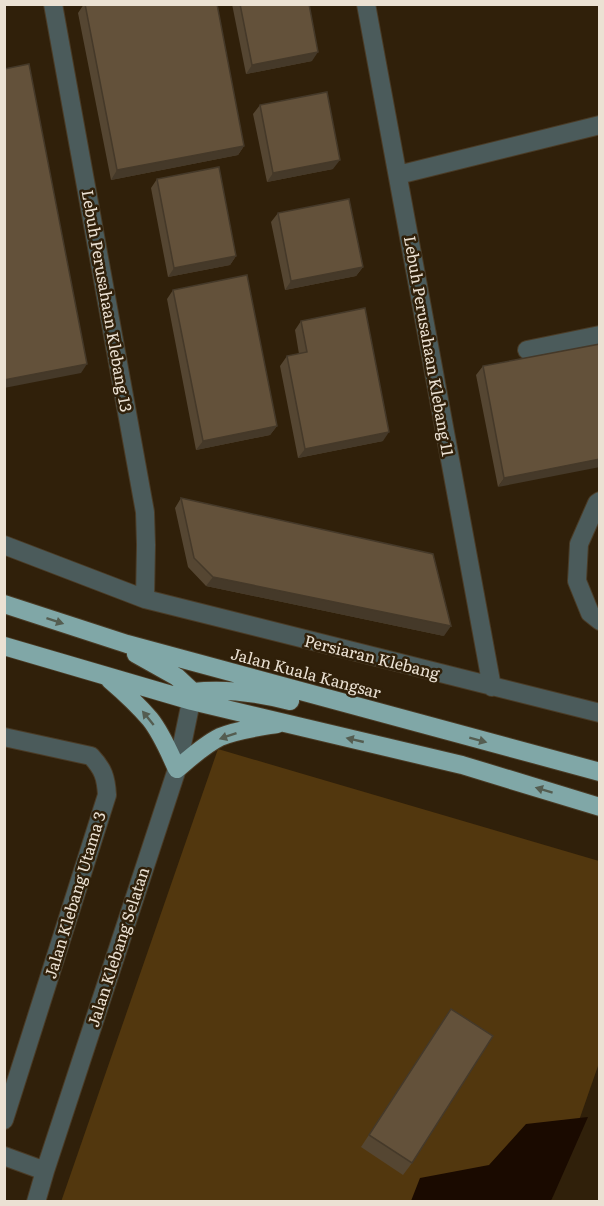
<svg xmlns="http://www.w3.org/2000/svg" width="604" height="1206" viewBox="0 0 604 1206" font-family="Literata,serif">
	<rect width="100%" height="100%" fill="#30200a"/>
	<path fill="#52370e" d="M218,749L599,861V1063L551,1201L61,1202Z"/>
	<path fill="#1a0a00" d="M588,1117L551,1201H411L420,1178L489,1165L526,1124Z"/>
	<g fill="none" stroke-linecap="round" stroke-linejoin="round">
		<defs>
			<path id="minor" d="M53,4L145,512L146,545L145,599
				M366,4L492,687
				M398,175L600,125
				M527,350L600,335
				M600,501L597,503L579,544L577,581L590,613L600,621
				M4,545L145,599L600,713
				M4,737L91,756C103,769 106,777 107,795L4,1120
				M4,1156L45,1171
				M36,1202L45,1171L177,769L193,692"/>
			<path id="highway" d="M4,604L127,644L600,772
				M4,646L192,701L462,765L600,807
				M136,654L177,677L193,692C226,688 259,693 290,701
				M110,680C124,692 138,705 150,719C162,734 169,752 177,769C190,758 204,745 220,737C236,730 259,727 277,724"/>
		</defs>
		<use href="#minor" stroke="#4a3b26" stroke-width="20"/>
		<use href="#highway" stroke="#4a3b26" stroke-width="20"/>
		<use href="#minor" stroke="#4b5b5b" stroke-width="18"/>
		<use href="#highway" stroke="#80a7a7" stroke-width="18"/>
	</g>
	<path fill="#554632" d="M84,4H217L244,146L238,155L111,180L78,13Z
		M232,4H309L312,61L246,74Z
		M260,105L333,169L267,182L253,114Z
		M157,179L236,256L230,265L168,277L151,188Z
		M278,213L363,267L356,276L285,290L271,222Z
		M173,290L277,426L270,435L196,450L167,299Z
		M301,321L383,441L298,458L280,366L287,356L299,354L295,330Z
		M600,344L498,487L476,375L483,366Z
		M181,498L444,636L206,586L188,567L175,508Z
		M451,1009L412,1163L403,1175L361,1147Z"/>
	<path fill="#453929" d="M318,52L312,61L246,74L252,65Z
		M244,146L238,155L111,180L117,170Z
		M340,160L333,169L267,182L273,173Z
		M236,256L230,265L168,277L174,268Z
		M363,267L356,276L285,290L291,281Z
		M87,364L81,373L4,388V380Z
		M277,426L270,435L196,450L203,441Z
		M389,432L383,441L298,458L305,449Z
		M600,459V467L498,487L504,478Z
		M213,577L451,626L444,636L206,586Z"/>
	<path fill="#63513a" stroke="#453929" stroke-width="1.5" d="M85,4H217L244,146L117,170Z
		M240,4H309L318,52L252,65Z
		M29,64L87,364L4,380V69Z
		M327,92L340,160L273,173L260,105Z
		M219,167L236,256L174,268L157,179Z
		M349,199L363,267L291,281L278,213Z
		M247,275L277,426L203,441L173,290Z
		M365,308L389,432L305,449L287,356L307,352L301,321Z
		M600,344V459L504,478L483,366Z
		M181,498L433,554L451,626L213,577L194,558Z
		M451,1009L493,1036L412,1163L369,1135Z"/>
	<defs><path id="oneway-solid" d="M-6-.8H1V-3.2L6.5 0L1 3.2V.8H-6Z" transform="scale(1.5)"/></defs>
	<g fill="#545d51">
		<use href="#oneway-solid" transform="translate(55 621) rotate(18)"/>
		<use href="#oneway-solid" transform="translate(148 718) rotate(-129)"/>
		<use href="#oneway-solid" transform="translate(228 736) rotate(161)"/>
		<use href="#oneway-solid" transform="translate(355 740) rotate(-167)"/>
		<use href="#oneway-solid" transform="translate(478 740) rotate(15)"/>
		<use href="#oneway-solid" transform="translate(544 790) rotate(-163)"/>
	</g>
	<g text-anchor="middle" stroke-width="5" stroke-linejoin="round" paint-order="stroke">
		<g font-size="16" fill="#ebe1d3" stroke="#30200a">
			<text transform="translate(107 301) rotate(80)" y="6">Lebuh Perusahaan Klebang 13</text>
			<text transform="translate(429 346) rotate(80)" y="6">Lebuh Perusahaan Klebang 11</text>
			<text transform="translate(372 657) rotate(14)" y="6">Persiaran Klebang</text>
			<text transform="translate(306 673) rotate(15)" y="6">Jalan Kuala Kangsar</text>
			<text transform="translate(75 895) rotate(-73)" y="6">Jalan Klebang Utama 3</text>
			<text transform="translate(118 947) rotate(-72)" y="6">Jalan Klebang Selatan</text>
		</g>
	</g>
	<rect width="604" height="1206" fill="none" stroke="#ebe1d3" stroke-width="12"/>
</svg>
